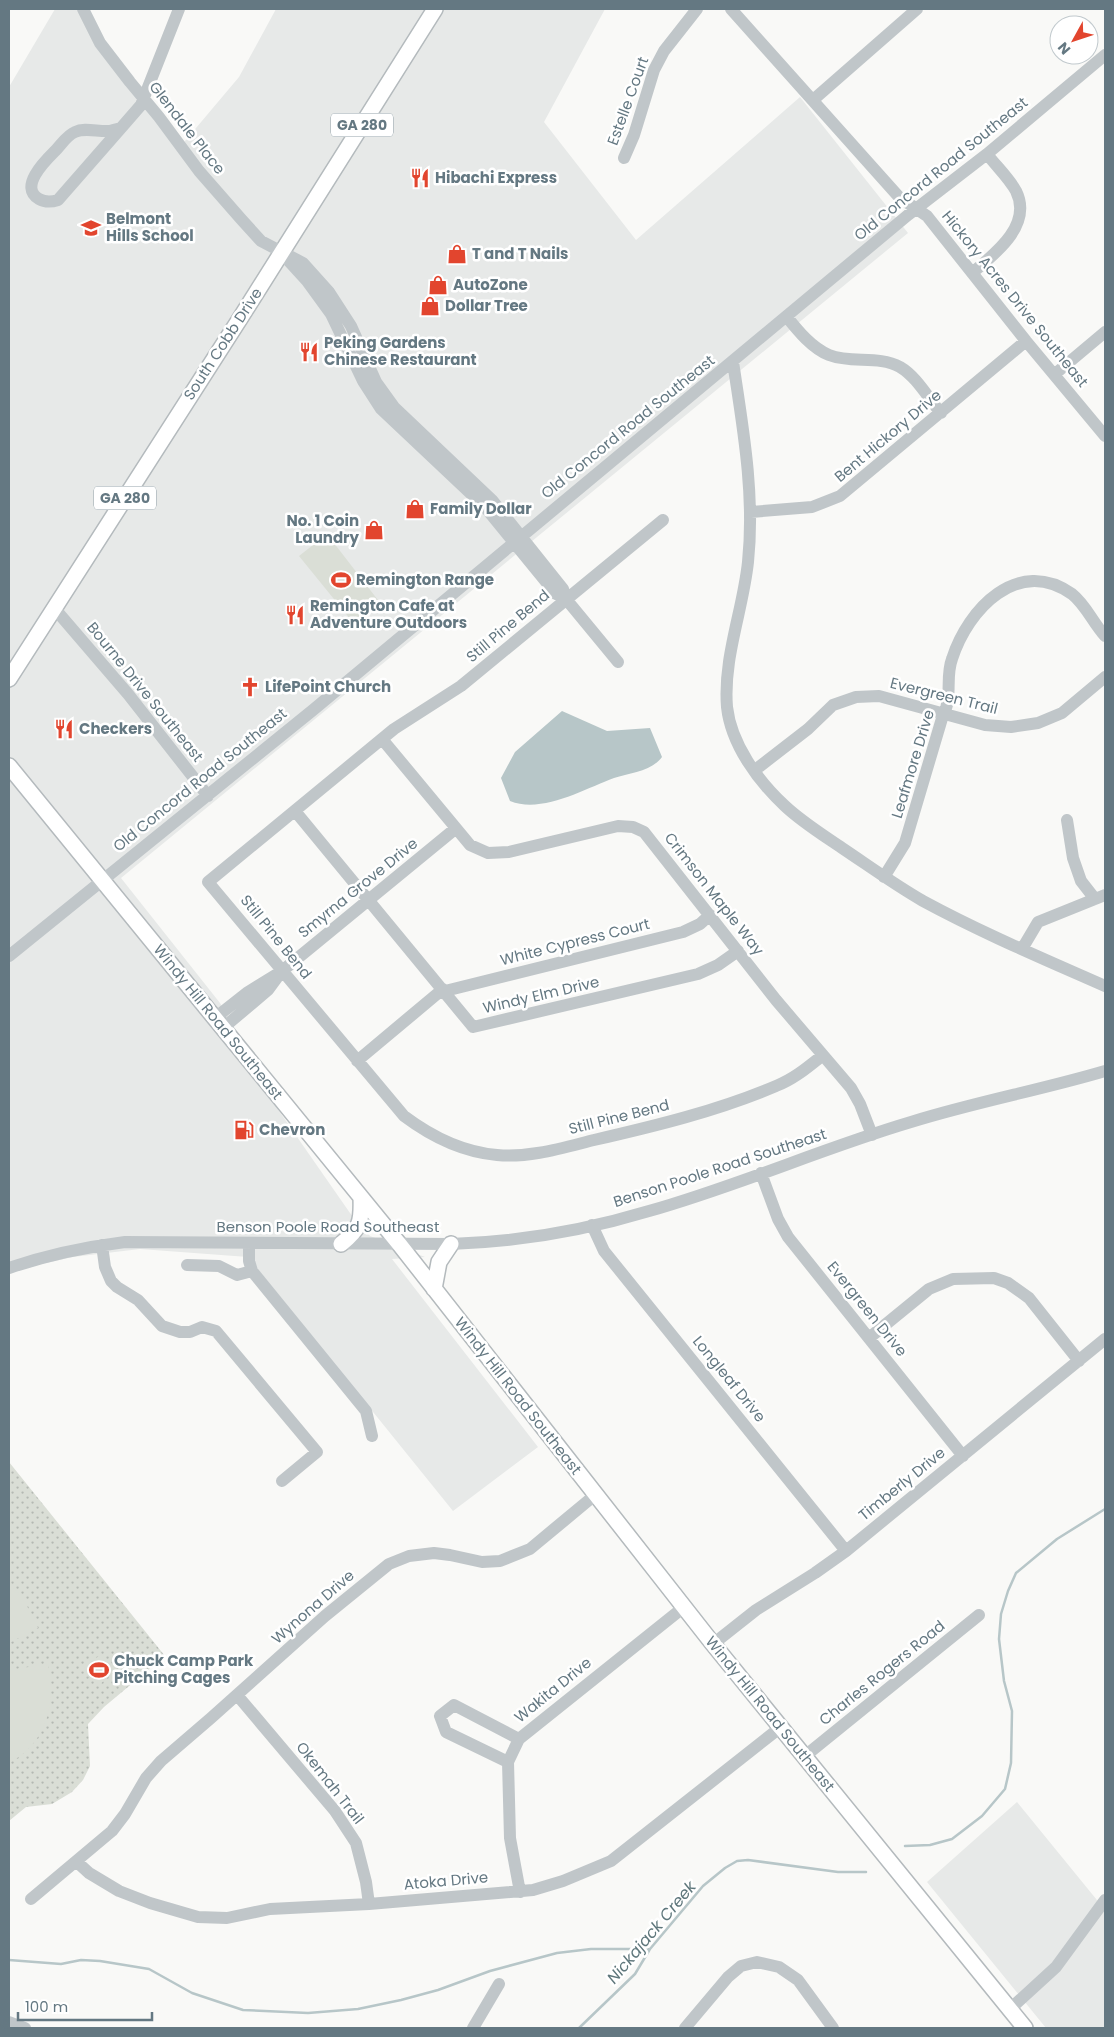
<svg xmlns="http://www.w3.org/2000/svg" width="1114" height="2037" viewBox="0 0 1114 2037" font-family="Poppins,sans-serif">
	<defs>
		<pattern id="green-dots" width="8" height="8" patternUnits="userSpaceOnUse" patternTransform="scale(1.25)"><rect width="8" height="8" fill="#daded6"/><path d="M2 2h.1M6 6h.1" fill="none" stroke="#b4b9b3" stroke-width="1.8" stroke-linecap="round"/></pattern>
	</defs>
	<rect width="100%" height="100%" fill="#f9f9f7"/>
	<path fill="#e7e9e8" d="M55,9H83L180,147L239,77L276,9H605L544,122L636,240L800,97L908,233L121,878L220,1003L279,1111L350,1213L370,1236L425,1257L392,1259L538,1447L453,1511L248,1257L140,1249L73,1257L9,1271V87Z
		M1017,1802L1101,1905L1105,1903V2028H1046L927,1882Z"/>
	<path fill="url(#green-dots)" d="M9,1462L165,1656L104,1707L88,1724L90,1766L83,1780L72,1792L52,1804L26,1807L9,1821Z"/>
	<path fill="#daded6" d="M327,534L381,604L355,625L299,556Z
		M9,1583L23,1598L38,1628L9,1643Z
		M100,1655L114,1672L99,1685L84,1668Z
		M48,1664C57,1703 46,1744 9,1763V1670Z"/>
	<path fill="#b7c6c8" d="M562,711L607,731L650,728L662,757C652,771 630,773 614,778C584,789 542,814 510,801L501,778L515,752Z"/>
	<g fill="none" stroke-linecap="round" stroke-linejoin="round">
		<path stroke="#b7c6c8" stroke-width="2.5" d="M905,1846L930,1845L952,1839L982,1816L1005,1789L1011,1763L1012,1711L1004,1681L999,1639L1001,1614L1008,1591L1016,1573L1057,1539L1105,1509
			M9,1960L61,1964L81,1960L100,1961L149,1969L192,1993L243,2010L308,2013L358,2009L401,2000L438,1990L490,1971L557,1953L591,1949H650
			M579,2028L635,1974L650,1949L703,1886L725,1868L737,1861L748,1860L838,1872H866"/>
		<defs>
			<path id="major" d="M9,679L241,317L435,9
				M9,766L400,1245L713,1644L1025,2028
				M341,1244C360,1229 362,1222 361,1198
				M434,1289L439,1262L451,1244"/>
		</defs>
		<use href="#major" stroke="#b4babd" stroke-width="18"/>
		<path stroke="#c0c6c9" stroke-width="12" d="M83,9L100,43L130,82L159,117L199,171L241,219L261,241L303,263L329,292L351,326L376,382L394,407L492,500L563,589L566,599L618,662
			M731,9L899,197L927,216L1026,341L1105,436
			M813,100L917,9
			M121,128L58,200C52,202 46,203 39,199C18,187 46,160 55,151C61,145 67,135 75,132C85,127 98,132 110,131C113,130 117,129 121,128Z
			M121,128L141,105L179,9
			M624,158L634,135L654,70L664,51L697,9
			M286,258L307,281L331,314L363,381L381,409L485,507L556,594L566,599
			M972,273C995,254 1033,225 1016,191C1009,178 996,166 987,154
			M787,317C798,331 812,348 829,355C852,364 878,355 900,367C917,377 928,398 941,413
			M733,362C743,428 755,495 748,562C743,610 723,658 727,707C731,744 758,781 785,806C802,822 823,835 842,848C869,866 895,885 923,901C982,933 1044,959 1105,986
			M1055,374L1105,332
			M751,512L812,507L840,496L1026,341
			M663,520L461,686L394,729L208,882L404,1116C432,1137 462,1152 497,1155C530,1158 562,1148 594,1140C655,1126 717,1111 776,1086C794,1079 808,1067 823,1055
			M55,609L128,694L208,796
			M382,739L470,845L488,853L509,852L618,826L633,827L644,832L776,1000L851,1088L860,1104L872,1135
			M755,770L808,729L833,705L856,697L879,696L985,725L1011,727L1038,723L1062,713L1105,677
			M295,811L473,1027L698,974L718,965L738,951
			M1067,820L1073,858L1081,881L1095,899
			M884,877L905,843L943,715C953,698 945,677 952,659C968,609 1018,556 1072,594C1086,605 1093,623 1105,636
			M1022,949L1038,922L1105,895
			M9,956L313,710L908,215L987,154L1105,55
			M445,991L683,932L700,924L710,915
			M215,1018L248,992L282,971L455,829
			M223,1028L268,990L279,975
			M357,1061L443,989
			M761,1173L778,1219L788,1237L963,1456
			M592,1225L604,1251L846,1551
			M249,1243V1261L252,1271L366,1411L372,1436
			M102,1245L105,1267L111,1281L117,1287L138,1300L162,1326L180,1332H190L202,1327L216,1331L317,1452L282,1481
			M187,1265L219,1266L237,1275L252,1271
			M9,1268C47,1255 85,1247 125,1242L451,1244C517,1242 586,1230 649,1211C738,1186 823,1148 911,1122C975,1102 1041,1090 1105,1071
			M869,1338L929,1289L953,1279L994,1278L1008,1283L1029,1298L1079,1361
			M713,1644L756,1610L815,1573L846,1551L1105,1339
			M237,1695L335,1811L356,1843L366,1882L369,1904
			M805,1756L979,1615
			M508,1762L446,1732L440,1716L454,1705L519,1739
			M77,1862L89,1873L119,1891L150,1903L198,1917L227,1918L270,1909L369,1904L533,1890L563,1881L611,1861L781,1727
			M520,1892L510,1838L508,1762L519,1739L684,1607
			M31,1899L112,1831L125,1814L146,1778L161,1761L211,1718L325,1616L389,1564L409,1556L434,1553L450,1555L482,1562L500,1561L530,1549L595,1495
			M1010,2009L1056,1967L1105,1900
			M9,2022L25,2028
			M473,2028L499,1984
			M685,2028L728,1977L741,1966L757,1962L779,1967L798,1980L833,2028"/>
		<use href="#major" stroke="#fff" stroke-width="15"/>
	</g>
	<defs>
		<symbol id="restaurant-bare" viewBox="-9 -9 18 18"><path d="M-5-6h1v4h1v-4h1v4h1v-4h1v5L-1.5 .5V6h-2V.5L-5-1ZM5-6V6H3V1.5H1.5Q1.5-4 5-6Z" fill="#e2452e" stroke="#fff" stroke-width="2.5" paint-order="stroke"/></symbol>
		<symbol id="school-bare" viewBox="-9 -9 18 18"><path d="M0-5L7-2L0 1L-7-2ZM-4 1L0 2.5L4 1V4Q0 6-4 4Z" fill="#e2452e" stroke="#fff" stroke-width="2.5" paint-order="stroke"/></symbol>
		<symbol id="shop-bare" viewBox="-9 -9 18 18"><path d="M-5-2.5h2.3a2.7 3.5 0 0 1 5.4 0H5L5.5 6h-11ZM-1.5-2.5h3a1.5 2.3 0 0 0-3 0Z" fill="#e2452e" stroke="#fff" stroke-width="2.5" paint-order="stroke"/></symbol>
		<symbol id="stadium-bare" viewBox="-9 -9 18 18"><path d="M0-5a6.5 5 0 1 0 0 10a6.5 5 0 1 0 0-10ZM-3.5-1.8h7v3.6h-7Z" fill="#e2452e" stroke="#fff" stroke-width="2.5" paint-order="stroke"/></symbol>
		<symbol id="church-bare" viewBox="-9 -9 18 18"><path d="M-1.2-6h2.4v3.5h3.3v2.4h-3.3V6h-2.4V-.1h-3.3v-2.4h3.3Z" fill="#e2452e" stroke="#fff" stroke-width="2.5" paint-order="stroke"/></symbol>
		<symbol id="fuel-bare" viewBox="-9 -9 18 18"><path d="M-5.5-6h7V0h2V4h1.3V-2.5L3-4.5l.8-.8L6-3V5H2.5V1h-1V6h-7ZM-4.2-4.7v3.2H.2V-4.7Z" fill="#e2452e" stroke="#fff" stroke-width="2.5" paint-order="stroke"/></symbol>
	</defs>
	<g fill-rule="evenodd">
		<use href="#restaurant-bare" x="406" y="164" width="28" height="28"/>
		<use href="#school-bare" x="77" y="214" width="28" height="28"/>
		<use href="#shop-bare" x="443" y="240" width="28" height="28"/>
		<use href="#shop-bare" x="424" y="271" width="28" height="28"/>
		<use href="#shop-bare" x="416" y="292" width="28" height="28"/>
		<use href="#restaurant-bare" x="295" y="338" width="28" height="28"/>
		<use href="#shop-bare" x="401" y="495" width="28" height="28"/>
		<use href="#shop-bare" x="360" y="516" width="28" height="28"/>
		<use href="#stadium-bare" x="327" y="566" width="28" height="28"/>
		<use href="#restaurant-bare" x="281" y="601" width="28" height="28"/>
		<use href="#church-bare" x="236" y="673" width="28" height="28"/>
		<use href="#restaurant-bare" x="50" y="715" width="28" height="28"/>
		<use href="#fuel-bare" x="230" y="1116" width="28" height="28"/>
		<use href="#stadium-bare" x="85" y="1656" width="28" height="28"/>
	</g>
	<g text-anchor="middle" stroke-width="5" stroke-linejoin="round" paint-order="stroke">
		<g fill="#fff" stroke="#92a0a8" stroke-width="1">
			<rect x="331" y="113.5" width="62" height="23" rx="4"/>
			<rect x="94" y="486.5" width="62" height="23" rx="4"/>
		</g>
		<g font-size="14" font-weight="bold" fill="#647882">
			<text x="362" y="130">GA 280</text>
			<text x="125" y="503">GA 280</text>
		</g>
		<g font-size="15" fill="#647882" stroke="#fff">
			<text transform="translate(628 101) rotate(-70)" y="5">Estelle Court</text>
			<text transform="translate(187 128) rotate(52)" y="5">Glendale Place</text>
			<text transform="translate(941 169) rotate(-39)" y="5">Old Concord Road Southeast</text>
			<text transform="translate(1015 299) rotate(51)" y="5">Hickory Acres Drive Southeast</text>
			<text transform="translate(223 344) rotate(-57)" y="5">South Cobb Drive</text>
			<text transform="translate(628 427) rotate(-39)" y="5">Old Concord Road Southeast</text>
			<text transform="translate(888 436) rotate(-40)" y="5">Bent Hickory Drive</text>
			<text transform="translate(508 626) rotate(-40)" y="5">Still Pine Bend</text>
			<text transform="translate(145 692) rotate(51)" y="5">Bourne Drive Southeast</text>
			<text transform="translate(944 696) rotate(14)" y="5">Evergreen Trail</text>
			<text transform="translate(913 764) rotate(-73)" y="5">Leafmore Drive</text>
			<text transform="translate(200 780) rotate(-39)" y="5">Old Concord Road Southeast</text>
			<text transform="translate(358 888) rotate(-39)" y="5">Smyrna Grove Drive</text>
			<text transform="translate(714 894) rotate(52)" y="5">Crimson Maple Way</text>
			<text transform="translate(276 937) rotate(51)" y="5">Still Pine Bend</text>
			<text transform="translate(575 942) rotate(-14)" y="5">White Cypress Court</text>
			<text transform="translate(541 995) rotate(-13)" y="5">Windy Elm Drive</text>
			<text transform="translate(218 1022) rotate(51)" y="5">Windy Hill Road Southeast</text>
			<text transform="translate(619 1117) rotate(-14)" y="5">Still Pine Bend</text>
			<text transform="translate(720 1168) rotate(-18)" y="5">Benson Poole Road Southeast</text>
			<text x="328" y="1232">Benson Poole Road Southeast</text>
			<text transform="translate(867 1309) rotate(51)" y="5">Evergreen Drive</text>
			<text transform="translate(729 1379) rotate(51)" y="5">Longleaf Drive</text>
			<text transform="translate(518 1396) rotate(52)" y="5">Windy Hill Road Southeast</text>
			<text transform="translate(902 1484) rotate(-39)" y="5">Timberly Drive</text>
			<text transform="translate(313 1607) rotate(-41)" y="5">Wynona Drive</text>
			<text transform="translate(882 1673) rotate(-39)" y="5">Charles Rogers Road</text>
			<text transform="translate(553 1690) rotate(-39)" y="5">Wakita Drive</text>
			<text transform="translate(770 1714) rotate(51)" y="5">Windy Hill Road Southeast</text>
			<text transform="translate(330 1783) rotate(52)" y="5">Okemah Trail</text>
			<text transform="translate(446 1881) rotate(-5)" y="5">Atoka Drive</text>
		</g>
		<g font-size="15" font-weight="bold" fill="#647882" stroke="#fff" text-anchor="start">
			<text x="435" y="183">Hibachi Express</text>
			<text x="106" y="224">Belmont<tspan x="106" dy="17">Hills School</tspan></text>
			<text x="472" y="259">T and T Nails</text>
			<text x="453" y="290">AutoZone</text>
			<text x="445" y="311">Dollar Tree</text>
			<text x="324" y="348">Peking Gardens<tspan x="324" dy="17">Chinese Restaurant</tspan></text>
			<text x="430" y="514">Family Dollar</text>
			<text x="359" y="526" text-anchor="end">No. 1 Coin<tspan x="359" dy="17">Laundry</tspan></text>
			<text x="356" y="585">Remington Range</text>
			<text x="310" y="611">Remington Cafe at<tspan x="310" dy="17">Adventure Outdoors</tspan></text>
			<text x="265" y="692">LifePoint Church</text>
			<text x="79" y="734">Checkers</text>
			<text x="259" y="1135">Chevron</text>
			<text x="114" y="1666">Chuck Camp Park<tspan x="114" dy="17">Pitching Cages</tspan></text>
		</g>
		<g font-size="16" font-style="italic" fill="#5f777c" stroke="#fff">
			<text transform="translate(651 1932) rotate(-50)" y="6">Nickajack Creek</text>
		</g>
	</g>
	<rect width="1114" height="2037" fill="none" stroke="#647882" stroke-width="20"/>
	<g transform="translate(1074 40) rotate(230)"><circle r="24" fill="#ffffff" stroke="#c1c9cd"/>
	<path d="M0-4L9 19L0 12L-9 19Z" fill="#e2452e"/>
	<text y="-8" font-size="14" font-weight="bold" text-anchor="middle" fill="#647882">N</text>
	</g>
	<path d="M18 2012v8h134v-8" fill="none" stroke="#647882" stroke-width="2.5"/>
	<text x="25" y="2012" font-size="15" fill="#647882" stroke="#ffffff" stroke-width="4" paint-order="stroke">100 m</text>
</svg>
